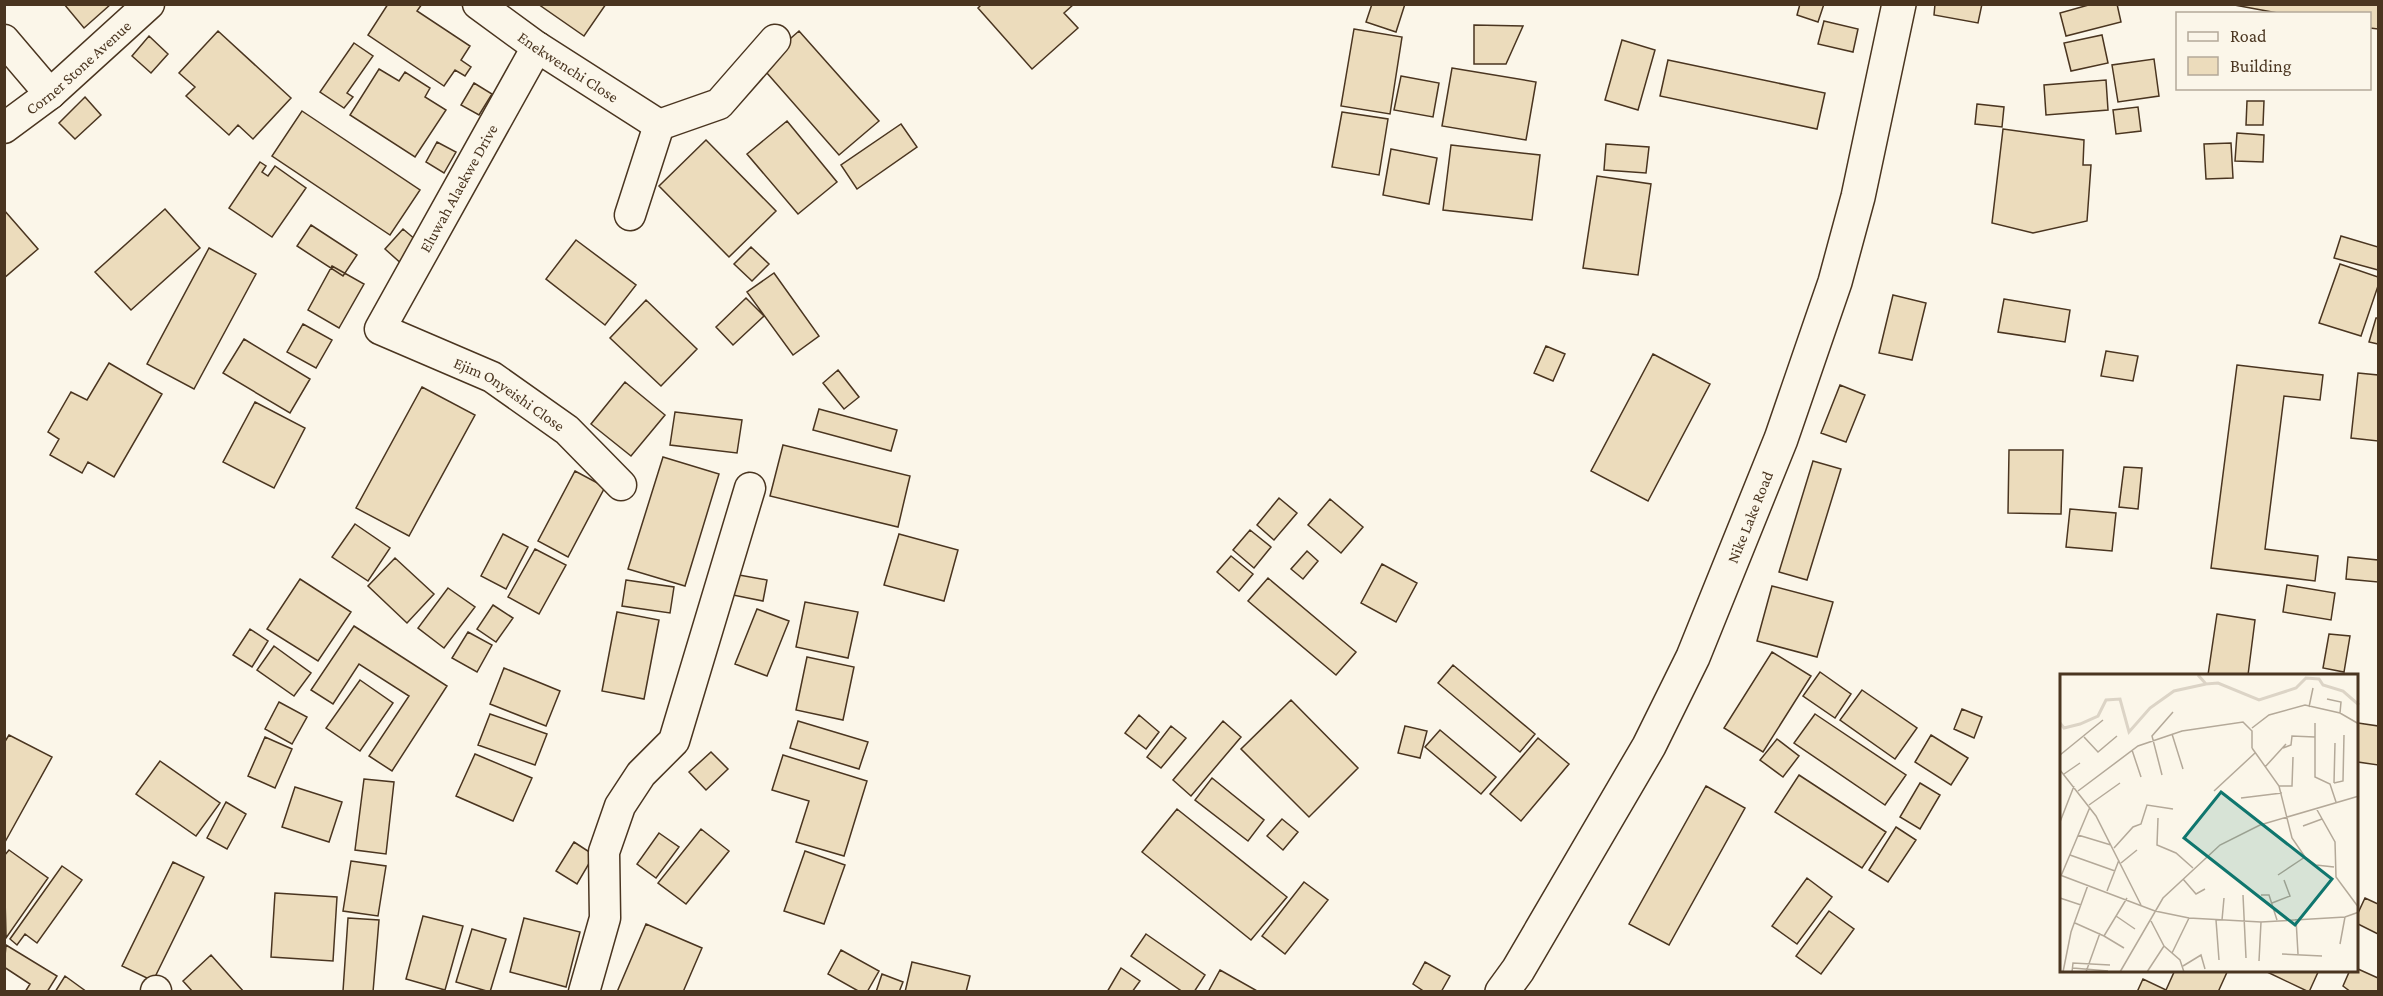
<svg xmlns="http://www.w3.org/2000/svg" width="2383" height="996" viewBox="0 0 2383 996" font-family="'Crimson Pro',serif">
	<rect width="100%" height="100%" fill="#fbf6e9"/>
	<path fill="#ecdcbc" stroke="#4a3520" stroke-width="1.5" d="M64,4H111L84,28Z
		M388,4H422L417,11L470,46L461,60L471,67L465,76L455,70L444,86L368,35Z
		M538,4H606L584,36Z
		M982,4H1074L1064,13L1078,28L1032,69L978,8Z
		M1372,4H1405L1396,32L1366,22Z
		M1800,4H1824L1818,22L1797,15Z
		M1935,4H1982L1978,23L1934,15Z
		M2092,4H2117L2121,22L2066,36L2060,13Z
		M2229,4H2378V29L2370,28V14H2283Z
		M1824,21L1858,29L1853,52L1818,44Z
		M1474,25L1523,26L1506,64H1474Z
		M1354,29L1402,37L1390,114L1341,106Z
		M218,31L291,98L253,139L238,125L229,135L186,96L195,87L179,73Z
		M799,31L879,121L839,155L760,65Z
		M2102,35L2108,63L2071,71L2064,43Z
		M149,36L168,54L151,73L132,56Z
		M1622,40L1655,50L1638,110L1605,100Z
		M354,43L373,56L347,93L353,97L344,108L320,92Z
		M2154,59L2159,96L2118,102L2112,65Z
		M1668,60L1825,93L1817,129L1660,96Z
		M1452,68L1536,82L1526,140L1442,126Z
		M379,69L399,81L405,72L430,88L425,97L446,110L415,157L350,115Z
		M1401,76L1439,83L1433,117L1394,110Z
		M2106,80L2108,110L2046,115L2044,85Z
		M474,83L492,94L479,115L461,105Z
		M85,97L101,115L75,139L59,123Z
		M2247,101H2264L2263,125H2246Z
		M1977,104L2004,107L2002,127L1975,124Z
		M2138,107L2141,131L2116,134L2113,110Z
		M302,111L420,190L390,235L272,156Z
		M1342,112L1388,119L1379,175L1332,167Z
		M787,121L837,182L798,214L747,154Z
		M901,124L917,147L857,189L841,165Z
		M2003,129L2084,140L2083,165H2091L2087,221L2033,233L1992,223Z
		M2237,133L2264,135L2263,162L2235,161Z
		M706,140L776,211L729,257L659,186Z
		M437,142L456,152L444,173L426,162Z
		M2231,143L2233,178L2206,179L2204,144Z
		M1606,144L1649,147L1646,173L1604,170Z
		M1451,145L1540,155L1532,220L1443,210Z
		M1391,149L1437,158L1429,204L1383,195Z
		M260,162L266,166L262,172L268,176L275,166L306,188L272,237L229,208Z
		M1597,176L1651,184L1638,275L1583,268Z
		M165,209L200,248L131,310L95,272Z
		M4,210L38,249L4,278Z
		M311,225L357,255L343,276L297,246Z
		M403,229L423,246L404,266L385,249Z
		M2341,236L2378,247V270L2334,258Z
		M576,240L636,285L605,325L546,279Z
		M751,247L769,264L752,281L734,264Z
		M209,248L256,274L194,389L147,364Z
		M2340,264L2378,277V286L2361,336L2319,323Z
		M332,266L364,284L339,328L308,310Z
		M774,273L819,336L793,355L747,292Z
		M1893,295L1926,303L1912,360L1879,353Z
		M746,298L764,316L733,345L716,327Z
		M2004,299L2070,310L2065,342L1998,332Z
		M646,300L697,349L661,386L610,338Z
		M2376,318H2378V344L2369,342Z
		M303,324L332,340L316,368L287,352Z
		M244,339L310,379L290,413L223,373Z
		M1546,346L1565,354L1553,381L1534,373Z
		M2106,351L2138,356L2133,381L2101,376Z
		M1653,354L1710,384L1648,501L1591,471Z
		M109,363L162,394L114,477L88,462L82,473L50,455L59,439L48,432L71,392L87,400Z
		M2237,365L2323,375L2320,400L2284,396L2265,549L2318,556L2315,581L2211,568Z
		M838,370L859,397L844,409L823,383Z
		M2358,373L2378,375V441L2351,438Z
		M625,382L665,415L631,456L591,424Z
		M1840,385L1865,395L1846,442L1821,433Z
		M422,387L475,415L409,536L356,508Z
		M255,402L305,428L274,488L223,462Z
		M819,409L897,430L891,451L813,430Z
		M675,412L742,420L737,453L670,445Z
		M783,445L910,476L898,527L770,496Z
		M2009,450H2063L2061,514L2008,513Z
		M663,457L719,474L685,586L628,569Z
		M1813,461L1841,469L1807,580L1779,572Z
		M2124,467L2142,468L2138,509L2119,507Z
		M575,471L605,487L568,557L538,541Z
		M1279,498L1297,513L1274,540L1257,525Z
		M1330,499L1363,527L1341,553L1308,525Z
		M2070,509L2116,513L2112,551L2066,547Z
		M355,524L390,548L368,581L332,557Z
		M1250,530L1271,547L1254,568L1233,550Z
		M503,534L528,547L506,589L481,576Z
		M899,534L958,550L944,601L884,585Z
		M535,549L566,565L539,614L508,597Z
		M1307,551L1318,561L1303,579L1291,569Z
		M1231,556L1253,574L1239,591L1217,572Z
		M2348,557L2378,560V582L2346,579Z
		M395,558L434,594L407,623L368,586Z
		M1382,564L1417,583L1396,622L1361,603Z
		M728,573L767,580L763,601L723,593Z
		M1268,578L1356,652L1336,675L1248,601Z
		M300,579L351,612L318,661L267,629Z
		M626,580L674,587L670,613L622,606Z
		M2287,585L2335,593L2331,620L2283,612Z
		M1772,586L1833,602L1817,657L1757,641Z
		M448,588L475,607L444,648L418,628Z
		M805,602L858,612L848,658L796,647Z
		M493,605L513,618L496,642L477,629Z
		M757,609L789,621L767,676L735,664Z
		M617,612L659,620L644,699L602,691Z
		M2217,614L2255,620L2248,675H2208Z
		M354,626L447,686L392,771L369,756L409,696L359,664L333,704L311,690Z
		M250,629L268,641L252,667L233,655Z
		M468,632L492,645L477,672L452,658Z
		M2329,634L2350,636L2344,672L2323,668Z
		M274,646L311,673L294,696L257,670Z
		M1772,652L1811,676L1763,752L1724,728Z
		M807,657L854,667L843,720L796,710Z
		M1453,665L1535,734L1520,752L1438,683Z
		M504,668L560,691L546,726L490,704Z
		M1820,672L1851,694L1835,718L1803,696Z
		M360,680L393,703L360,751L326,728Z
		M1862,690L1917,728L1895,759L1840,720Z
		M1291,700L1358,768L1309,817L1241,749Z
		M279,702L307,717L292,744L265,729Z
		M1962,709L1982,717L1974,738L1954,729Z
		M490,714L547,734L535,765L478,745Z
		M1815,714L1906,775L1885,805L1794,743Z
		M1139,715L1159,732L1146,749L1125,733Z
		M798,721L868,742L859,769L790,748Z
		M1223,721L1241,737L1191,796L1173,780Z
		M2358,723L2378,726V765L2358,762Z
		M1171,726L1186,738L1161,768L1147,757Z
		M1405,726L1427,731L1420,758L1398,753Z
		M1440,730L1496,777L1481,794L1425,747Z
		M9,735L52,757L5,842L4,743Z
		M1931,735L1968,758L1951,785L1915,762Z
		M265,737L292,749L275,788L248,776Z
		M1538,738L1569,764L1521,821L1490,794Z
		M1777,739L1799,756L1783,777L1760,760Z
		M711,752L728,769L706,790L689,772Z
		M475,754L532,778L513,821L456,796Z
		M783,755L867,781L844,856L796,842L809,801L772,790Z
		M160,761L220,803L196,836L136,794Z
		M1799,775L1886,832L1862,868L1775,812Z
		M1212,778L1264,820L1248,841L1195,800Z
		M364,779L394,782L386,854L355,850Z
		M1920,783L1940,795L1920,829L1900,817Z
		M1706,786L1745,808L1669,945L1629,924Z
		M295,787L342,802L329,842L282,827Z
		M226,802L246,814L227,849L207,838Z
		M1177,809L1287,897L1251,940L1142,852Z
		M1282,819L1298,832L1283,850L1267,836Z
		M1896,827L1916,840L1888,882L1869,870Z
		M701,829L729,851L686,904L658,883Z
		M659,833L679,847L656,878L637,864Z
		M574,842L594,855L577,884L556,871Z
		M9,850L48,878L6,938L4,856Z
		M805,851L845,865L824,924L784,911Z
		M351,861L386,866L378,916L343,911Z
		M173,862L204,877L153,981L122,966Z
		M62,866L82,880L37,943L25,934L17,945L10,939Z
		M1807,878L1832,897L1797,944L1772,926Z
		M1304,882L1328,900L1285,954L1262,936Z
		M275,893L337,897L333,961L271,957Z
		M2365,898L2378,904V934L2358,924V913Z
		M1829,911L1854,929L1821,974L1796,956Z
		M423,916L463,926L445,990L406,979Z
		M348,918L379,920L373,992L343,991Z
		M524,918L580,932L566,987L510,972Z
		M646,924L702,948L683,992H617Z
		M472,929L506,939L490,992L456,982Z
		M1146,934L1205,975L1194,992H1183L1131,956Z
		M6,945L57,976L47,992H25L30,984L4,967Z
		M841,950L879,971L867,992H860L828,974Z
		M211,955L244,992H193L183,981Z
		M912,962L970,976L966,992H905Z
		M1425,962L1450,976L1441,992H1425L1413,984Z
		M1121,968L1140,981L1132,992H1107Z
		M2358,969L2378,978V992H2351L2343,986L2350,970Z
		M1220,970L1259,992H1208Z
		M2175,970H2228L2218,992H2137L2143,979L2166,990Z
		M2263,970H2319L2309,992Z
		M882,974L903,982L899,992H876Z
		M65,976L87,992H55Z"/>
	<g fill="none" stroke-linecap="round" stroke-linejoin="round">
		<defs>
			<g id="minor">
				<path id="s1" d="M478,4L537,47L659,125L719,104L775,40"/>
				<path d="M4,40L50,94"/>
				<path id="s2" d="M537,47L380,329L492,377L567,430L621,485"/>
				<path id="s3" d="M4,128L50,94L149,4"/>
				<path d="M630,215L659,125"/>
				<path d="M156,992V991"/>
				<path d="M584,992L605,918L604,852L620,806L641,774L674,741L750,488"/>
			</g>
			<g id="primary">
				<path id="s4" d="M1502,992L1518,970L1649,746L1693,657L1781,439L1835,282L1858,197L1899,4"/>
			</g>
		</defs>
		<use href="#minor" stroke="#4a3520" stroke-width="33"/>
		<use href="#primary" stroke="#4a3520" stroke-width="36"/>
		<use href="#minor" stroke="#fbf6e9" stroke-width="30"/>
		<use href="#primary" stroke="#fbf6e9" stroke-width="33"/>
	</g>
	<g text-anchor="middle" stroke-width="4.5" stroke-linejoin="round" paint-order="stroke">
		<g font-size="16" fill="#4a3520" stroke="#fbf6e9">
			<text dy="6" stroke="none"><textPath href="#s1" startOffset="110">Enekwenchi Close</textPath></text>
			<text dy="6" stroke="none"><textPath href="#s3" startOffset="96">Corner Stone Avenue</textPath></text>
			<text transform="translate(458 188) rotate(-61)" y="6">Eluwah Alaekwe Drive</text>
			<text dy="6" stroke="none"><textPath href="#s2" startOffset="468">Ejim Onyeishi Close</textPath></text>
			<text dy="6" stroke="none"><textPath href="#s4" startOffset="537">Nike Lake Road</textPath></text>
		</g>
	</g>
	<g transform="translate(2060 674)">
		<rect width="298" height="298" fill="#fbf6e9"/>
		<path fill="none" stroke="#dcd4c6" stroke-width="3" d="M138,1L146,10L158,9L199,26L236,14L246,4L259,5L263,11L283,17L299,31M0,49L4,54L20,50L38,42L46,26L60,25L69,58L90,34L114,17L146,10"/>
		<path fill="none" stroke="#b4a999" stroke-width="1.5" d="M267,25L281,28L280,39M249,33L253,14M255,49V103L270,110L276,128M192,54L209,41L245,31L280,39L299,50M112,60L123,95M24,63L38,78L57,62M192,74L219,112L232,164L245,183L256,191L274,193M223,74L231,71L232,62L255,63M72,76L81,103M0,81L43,46M205,93L226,70M0,96L36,142L81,231M4,100L20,89M102,101L92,62L113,38M274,109L283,107L284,61M274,109L275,69M219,112H232L233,83M18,117L78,72L122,57L183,48L192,57V74M154,117L195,79M181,124L222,119M29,131L60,109M256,134L275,168L276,203L299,234M98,144L97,171L116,179L133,194M0,148L14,112M243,152L262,145M18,161L51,171M54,174L73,153L81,150L87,131L113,135M10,181L55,197M61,189L77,176M0,201L95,237L129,244L201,248L285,243L299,238M218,201L245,183M1,202L30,133M123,205L136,220L145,215M47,217L59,186M183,221L186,284M201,221H209L217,246M0,224L21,231M212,229L230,222L224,206M56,242L75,255M236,245L238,280M156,246L159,286M162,246L164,224M91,247L104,272L120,286L124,298M15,249L44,262L67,224M44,262L64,274M280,270L285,243M112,279L129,244M222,280L262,282M199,287L201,248M123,292L141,281L145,295M13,294L48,297M3,298L11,258L28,211M12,298L13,289L50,291M26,298L40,259M60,298L103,224L160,171L200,151L299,122M87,298L104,272"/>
		<path fill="#0f766e" fill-opacity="0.15" stroke="#0f766e" stroke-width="3" d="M161,118L272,205L235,251L124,164Z"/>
		<rect width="298" height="298" fill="none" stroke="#4a3520" stroke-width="3"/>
	</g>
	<rect width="2383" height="996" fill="none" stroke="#4a3520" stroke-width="12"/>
	<rect x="2176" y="12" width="195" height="78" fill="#fbf6e9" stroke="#b4a999" stroke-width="1.5"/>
	<rect x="2188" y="32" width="30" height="9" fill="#fbf6e9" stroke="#b4a999" stroke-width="1.5"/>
	<text x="2230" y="42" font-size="18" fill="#4a3520">Road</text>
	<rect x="2188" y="57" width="30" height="18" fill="#ecdcbc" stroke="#b4a999" stroke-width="1.5"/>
	<text x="2230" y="72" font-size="18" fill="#4a3520">Building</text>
</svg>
